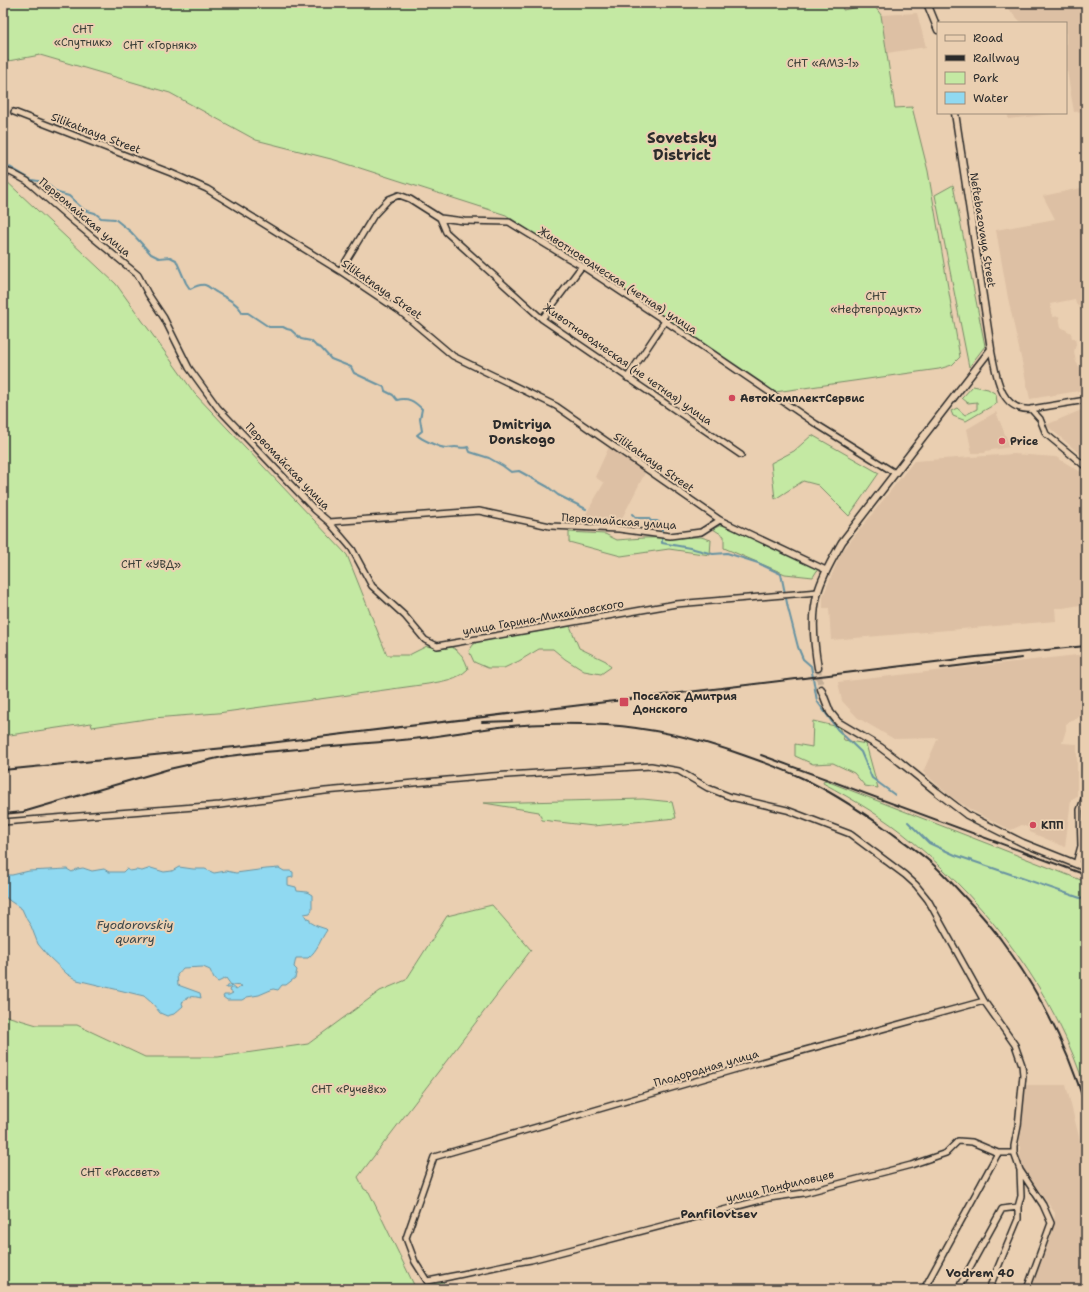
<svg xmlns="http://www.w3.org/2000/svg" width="1089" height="1292" viewBox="0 0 1089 1292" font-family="'Shantell Sans',sans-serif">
	<rect width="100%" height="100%" fill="#eacfb1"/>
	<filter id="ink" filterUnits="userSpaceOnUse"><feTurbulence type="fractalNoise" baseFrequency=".025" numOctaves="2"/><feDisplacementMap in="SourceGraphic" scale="8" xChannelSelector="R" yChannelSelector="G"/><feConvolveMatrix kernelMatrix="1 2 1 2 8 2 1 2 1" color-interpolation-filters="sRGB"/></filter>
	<g filter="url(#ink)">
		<path fill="#ddc0a4" d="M1018,3H1070L1085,14L1086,21V111L1074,112L1067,71H1066V23H1022L1005,6Z
			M917,13L926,47L887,53L881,15Z
			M1008,113H1060L1008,119Z
			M1086,187V319L1084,317L1083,311L1076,304L1075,299L1050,304L1053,317L1059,316L1061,327L1071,333L1072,338H1075L1076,344L1074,352L1076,362L1081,369L1085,390L1030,399L1008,298L996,230L1055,219L1043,196Z
			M1086,408V459L1046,425Z
			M996,412L1010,447L986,451L985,453H972L967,429Z
			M609,447L645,473L618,526H591L583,519L604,483L595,477Z
			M1014,454L1056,457L1086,475V604L1063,608H1055L1056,621L831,640L829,608H823V596L841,553L914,461Z
			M1086,654V712L1066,724V730L1062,743L1077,744V796L1071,800L1065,847L1030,832L1029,828L1022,825L1011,830L971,810L949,795L923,772L938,738L894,739L858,718L842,701L838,682Z
			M1023,1085H1066L1086,1165V1289H1031L1034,1278L1052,1234L1055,1213L1022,1167L1020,1159V1131Z"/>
		<path fill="#c4e9a3" stroke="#788a67" d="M3,3H842L843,10L873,4L881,15L895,108L912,107L928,171L960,357L952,365L939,369L768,393L506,215L335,160L256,140L170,93L40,55L3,62Z
			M3,178L116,284L195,394L347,555L387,655H409L427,646L440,649L452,647C461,653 465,658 468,669C457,680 443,681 428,684L218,713L153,718L92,727L91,723L3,736Z
			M953,185L985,346L969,367L935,195Z
			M973,386L988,389L996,394L997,403L966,421L953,416L951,411L957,408L965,415L977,409V402L968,403L962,398Z
			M812,435L879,473L849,516L818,485L803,481L775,499L771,463L794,451Z
			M723,524L818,569L813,577L785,574L724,548V536L713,529Z
			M569,532L605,534L617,540L643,538L701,537L711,540L710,555L669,549L621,556L569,542Z
			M570,626L579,648L606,661L611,667L601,674L584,671L565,659L553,649H539L519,661L504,668H488L474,662L469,651L473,645L477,642Z
			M813,721L839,727L844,740L866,744L878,788L865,786L854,773L833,763L813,764L795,756V744L812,747Z
			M824,780L1086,882V1091C1056,993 989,906 912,841C885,818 854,800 823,783Z
			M643,799L672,802L676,818L593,826L542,820L539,812L484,803Z
			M492,905L531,950L358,1177L364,1189L369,1192L416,1289H3V1015L37,1025H77L145,1057H218L308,1044L380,991L406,980L447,916Z
			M442,1279L446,1289H428L427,1285Z"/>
		<path fill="#90d9f1" stroke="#6893a2" d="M179,867L193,869H205L214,873L226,871L236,873L266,869L279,868L284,871H290L293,872V877L288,878V885L296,887L297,891L307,892L312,895V910L310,913L304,914L307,919L310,920V922L317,926L326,929L327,930C320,940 318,950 308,958H296L294,967L297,970L295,978L286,985H282L278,990L273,989L259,995L247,997L242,1000H227L223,997L224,995H229L233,993L230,991L231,988H226V987L230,985L236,990L242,986L231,985L226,978L218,982L214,979L210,970L203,967L183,968L177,975L178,985L200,993L201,998C193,996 187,995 182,1003L183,1006L174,1014L167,1016L160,1013L153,1004L144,996L77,980L67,974L48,956L38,944L31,926L27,920L22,909L10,901L3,895V875H12L29,871L67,869L72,872L77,869L83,868L92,871L104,869L109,872H123L126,869L130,871L136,870L142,871L151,868L164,872L172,871Z"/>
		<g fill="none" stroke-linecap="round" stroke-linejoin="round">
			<path stroke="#6893a2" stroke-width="2" d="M3,163L32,180L38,181L48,185L58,193L69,196L84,210L95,213L101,218L115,219L131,232L151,254L159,258L170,257L176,260L186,283L190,289C194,287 201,284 205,285C209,286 212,290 216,292C224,297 239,303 242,313H248L269,327H283L287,329L291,330L301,339L311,341L316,346L321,348L331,359L351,367L354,373L384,387L385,391L393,395L397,400C408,397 414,401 422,409L420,419L422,431L417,435C421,439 440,448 446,448C449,448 452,447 455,447C460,447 463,449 468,447L470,452L489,458L503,466L511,472L519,471L548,487L558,495L586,509
				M632,514L636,518H648L651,521H657L662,524V543L690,548L713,554L727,553L758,563L781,574L788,608L798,647L803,659L811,666L817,701L837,729L861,752L872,778L895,795
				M908,822L929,843L955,855L1086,900"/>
			<path stroke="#c4ae96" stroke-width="6" stroke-dasharray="6 3" stroke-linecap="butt" d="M818,668L821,689"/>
			<defs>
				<path id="minor" d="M14,112L171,173L207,189L340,271L401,312L453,356L556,406L720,520L826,570
					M3,170L12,173L27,181L73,221L138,275L148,294L164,318L189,368L218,408L315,510L329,522L479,511L550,526L619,529L670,536L701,532L720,520
					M440,218L446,232L542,319L741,455
					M340,271L374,215L389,199L399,195L410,199L440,218L464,221L509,222L568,258L582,266L665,321L816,424L895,473
					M542,319L582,266
					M991,349C996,372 999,412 1031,409L1086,400
					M627,378L665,321
					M1031,409L1040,419L1046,434L1086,467
					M329,522L352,549L372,586L405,616L425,640L437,646L676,604L818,592
					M3,822L220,805L325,791L492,776L651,766L679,771L708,788L731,797L787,810L850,834L905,875L916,885L928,900L984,1001L1015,1045L1022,1065L1023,1075L1018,1126L1014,1146V1153L1020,1170L1043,1205L1051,1223L1027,1289
					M1076,864L1081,846L1080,810L1086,794
					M984,1001L747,1066L434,1157L406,1238L415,1262L427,1281C462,1275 496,1266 531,1260L769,1198L804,1193L911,1165L946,1153L958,1141L972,1142L998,1153H1014
					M924,1289L998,1153
					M958,1289L1002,1209L1018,1207
					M989,1289L1018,1219V1207L1021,1196L1020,1171"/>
				<path id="tertiary" d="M927,3L938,30
					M818,668C814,645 811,615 818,592C823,574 833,558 842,542L991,349L955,113
					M821,689L830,712L838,722L880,747L900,762L937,792L967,815L1023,843L1086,868"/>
			</defs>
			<use href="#minor" stroke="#2b2b2b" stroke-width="8"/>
			<use href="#tertiary" stroke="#2b2b2b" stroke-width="9"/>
			<use href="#minor" stroke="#eacfb1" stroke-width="5"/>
			<use href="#tertiary" stroke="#eacfb1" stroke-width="6"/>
			<path stroke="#2b2b2b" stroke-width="2" d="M941,668L1022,658
				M482,722L512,721
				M761,755L1086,875
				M222,757C291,748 361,745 430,737C451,734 471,731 492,728C529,723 569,723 606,725C654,728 699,739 743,755C763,762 783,769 802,778C830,791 856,808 882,826C897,837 914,848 928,860C940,870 951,882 961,893C976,909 990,924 1002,941C1039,991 1068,1048 1086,1108
				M3,770L245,746L976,657L1086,646
				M3,814L23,812L169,769L227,756"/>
		</g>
	</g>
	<g fill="#d1495b" stroke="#eacfb1" stroke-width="1.5">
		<circle cx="732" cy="398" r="4"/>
		<circle cx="1002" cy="441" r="4"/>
		<rect x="619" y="697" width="10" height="10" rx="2"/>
		<circle cx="1033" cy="825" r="4"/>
	</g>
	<g text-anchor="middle" stroke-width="4" stroke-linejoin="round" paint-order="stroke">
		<g font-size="11" fill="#3a3e37" stroke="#eacfb1">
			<text x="83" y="33">СНТ<tspan x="83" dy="13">«Спутник»</tspan></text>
			<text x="160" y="49">СНТ «Горняк»</text>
			<text x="823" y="67">СНТ «АМЗ-1»</text>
			<text x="876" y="300">СНТ<tspan x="876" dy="13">«Нефтепродукт»</tspan></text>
			<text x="151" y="568">СНТ «УВД»</text>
			<text x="349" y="1093">СНТ «Ручеёк»</text>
			<text x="120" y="1176">СНТ «Рассвет»</text>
		</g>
		<g font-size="11" fill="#2b2b2b" stroke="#eacfb1">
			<text transform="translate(96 133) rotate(21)" y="4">Silikatnaya Street</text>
			<text transform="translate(85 217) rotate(40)" y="4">Первомайская улица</text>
			<text transform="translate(983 230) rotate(81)" y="4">Neftebazovaya Street</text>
			<text transform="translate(618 280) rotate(33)" y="4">Животноводческая (четная) улица</text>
			<text transform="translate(382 289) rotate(35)" y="4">Silikatnaya Street</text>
			<text transform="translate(628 364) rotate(35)" y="4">Животноводческая (не четная) улица</text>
			<text transform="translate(654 462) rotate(35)" y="4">Silikatnaya Street</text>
			<text transform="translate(288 466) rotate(46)" y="4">Первомайская улица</text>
			<text transform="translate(619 521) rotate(4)" y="4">Первомайская улица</text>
			<text transform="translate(543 617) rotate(-10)" y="4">улица Гарина-Михайловского</text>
			<text transform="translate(706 1068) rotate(-16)" y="4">Плодородная улица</text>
			<text transform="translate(780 1186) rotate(-13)" y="4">улица Панфиловцев</text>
		</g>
		<g font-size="11" font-weight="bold" fill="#2b2b2b" stroke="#eacfb1" text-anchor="start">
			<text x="740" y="402">АвтоКомплектСервис</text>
			<text x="1010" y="445">Price</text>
			<text x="633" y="700">Поселок Дмитрия<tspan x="633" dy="13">Донского</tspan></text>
			<text x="1041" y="829">КПП</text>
		</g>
		<g font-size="12" font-style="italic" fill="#3a4549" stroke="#eacfb1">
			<text x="135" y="929">Fyodorovskiy<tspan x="135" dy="14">quarry</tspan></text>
		</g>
		<g font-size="12" font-weight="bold" fill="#2b2b2b" stroke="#eacfb1">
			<text x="719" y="1218">Panfilovtsev</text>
			<text x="980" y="1277">Vodrem 40</text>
		</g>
		<g font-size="13" font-weight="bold" fill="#2b2b2b" stroke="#eacfb1">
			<text x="522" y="429">Dmitriya<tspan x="522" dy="15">Donskogo</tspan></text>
		</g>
		<g font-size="15" font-weight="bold" fill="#2b2b2b" stroke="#eacfb1">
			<text x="682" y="143">Sovetsky<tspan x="682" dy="17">District</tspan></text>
		</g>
	</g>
	<rect width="1089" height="1292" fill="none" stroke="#eacfb1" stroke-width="16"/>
	<rect x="8" y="8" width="1073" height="1276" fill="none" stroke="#2b2b2b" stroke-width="1.5" filter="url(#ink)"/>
	<rect x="937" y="22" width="130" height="92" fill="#eacfb1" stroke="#9e8d7b"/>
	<rect x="945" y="35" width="20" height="6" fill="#eacfb1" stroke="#9e8d7b"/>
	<text x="973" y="42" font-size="12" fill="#2b2b2b">Road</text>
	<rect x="945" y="55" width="20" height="6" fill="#2b2b2b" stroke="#9e8d7b"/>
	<text x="973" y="62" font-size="12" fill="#2b2b2b">Railway</text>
	<rect x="945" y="72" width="20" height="12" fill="#c4e9a3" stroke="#9e8d7b"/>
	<text x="973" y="82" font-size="12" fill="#2b2b2b">Park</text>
	<rect x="945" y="92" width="20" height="12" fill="#90d9f1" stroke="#9e8d7b"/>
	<text x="973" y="102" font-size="12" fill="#2b2b2b">Water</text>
</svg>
